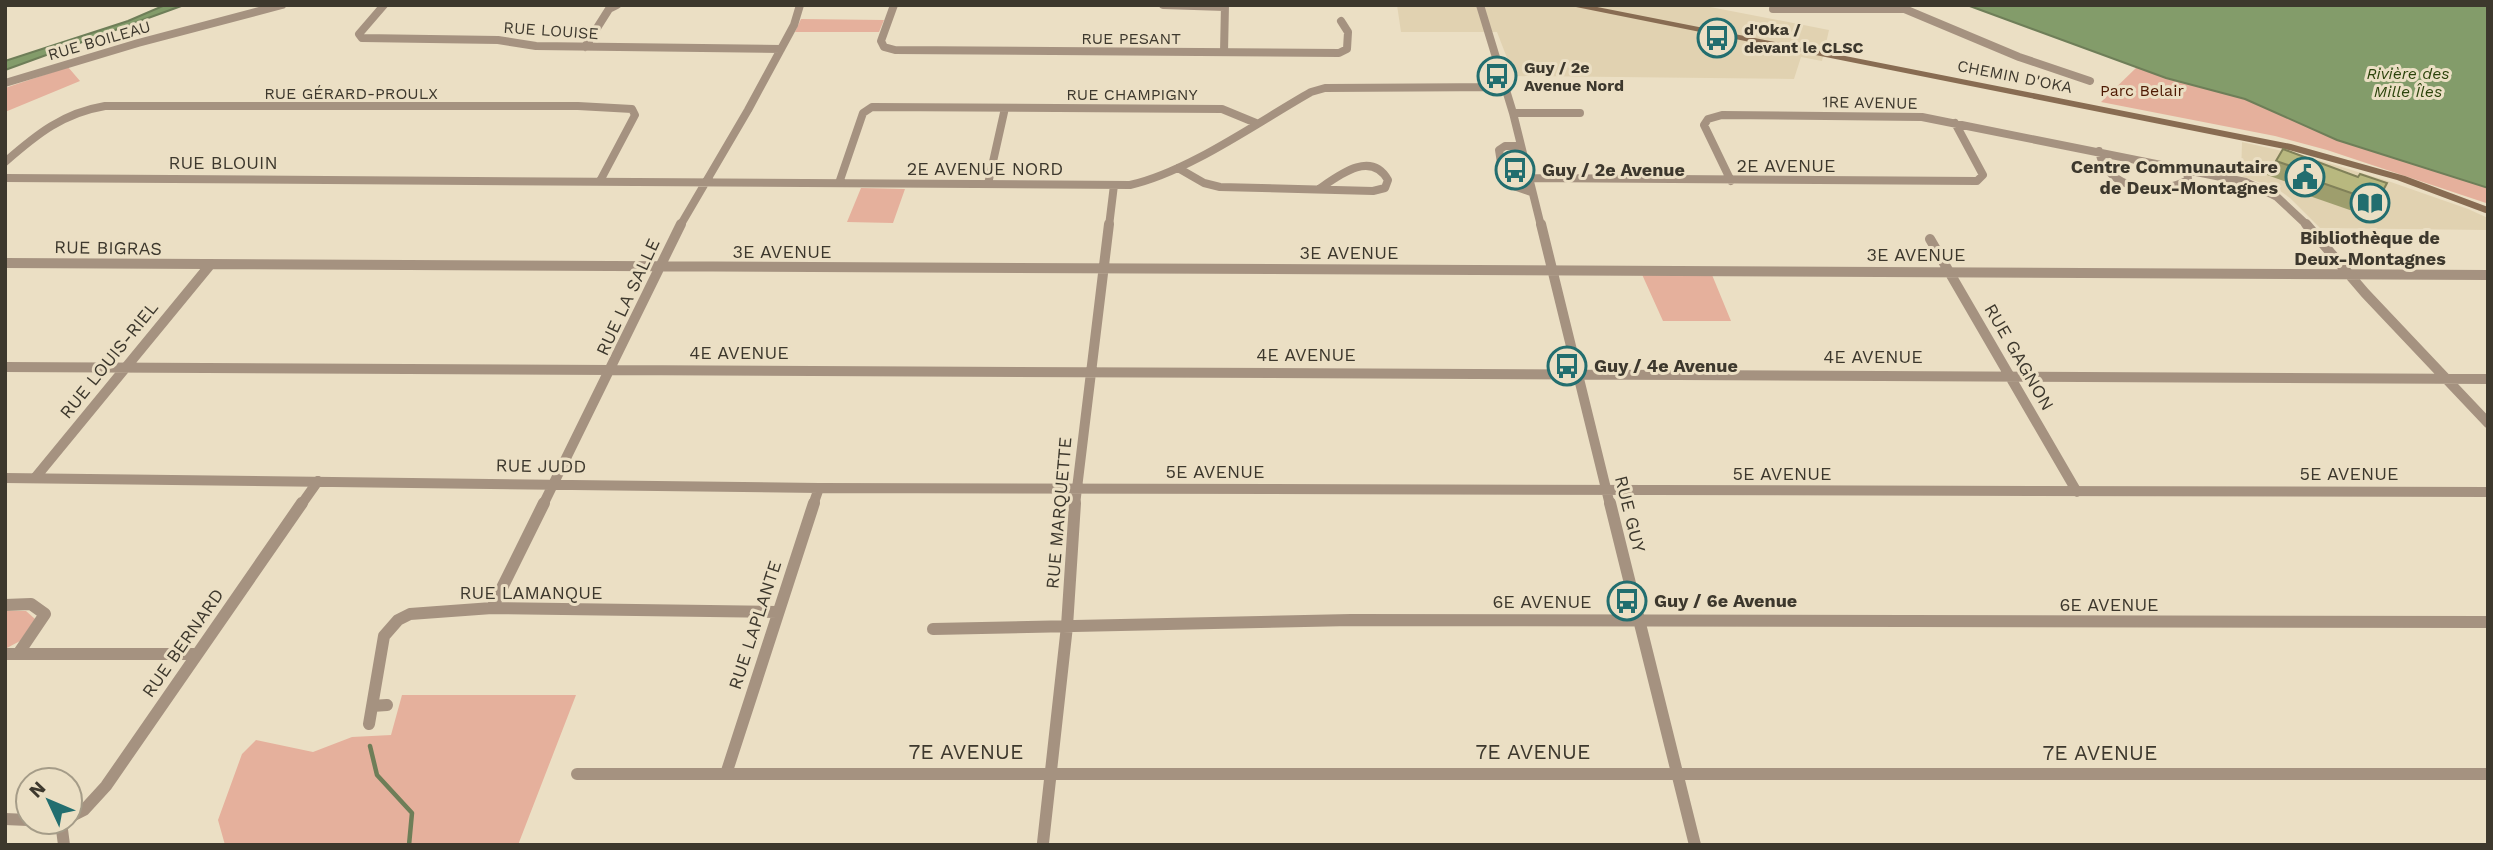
<svg xmlns="http://www.w3.org/2000/svg" width="2493" height="850" viewBox="0 0 2493 850" font-family="'Work Sans',sans-serif">
	<rect width="100%" height="100%" fill="#ebdfc4"/>
	<path fill="#e1d2b1" d="M1397,5H1700L1829,30L1822,61L1801,57L1794,79L1514,76L1497,32H1401Z
		M2242,142L2305,156L2388,181L2468,209L2488,218V230L2320,228L2290,198L2276,188L2241,176Z"/>
	<path fill="#e5b09c" d="M801,19L884,20L879,32H795Z
		M68,67L80,81L5,112V88Z
		M2137,67L2166,78L2245,99L2337,140L2488,188L2486,203L2327,150L2275,136L2101,102Z
		M861,188L905,189L893,223L847,222Z
		M1640,270H1710L1731,321H1663Z
		M5,611H26L35,619L20,641L5,649Z
		M402,695H576L518,845H225L218,820L242,754L256,740L313,752L352,737L391,735Z"/>
	<path fill="#839c6a" stroke="#6e7e58" stroke-width="2" d="M165,5H184L5,70V61L128,21Z
		M1967,5H2488V188L2337,140L2245,99L2166,78Z"/>
	<g fill="none" stroke-linecap="round" stroke-linejoin="round">
		<path stroke="#6e7e58" stroke-width="4.5" d="M370,746L377,775L412,813L409,845"/>
		<path stroke="#a59280" stroke-width="8" d="M384,5L359,34L362,38L498,40L536,46L781,49
			M894,5L881,41L884,47L895,50L1339,53L1347,49L1348,32L1341,21
			M1163,5L1225,7
			M1480,5L1513,113L1541,226
			M1895,5L2019,57L2090,81
			M1773,9H1902
			M585,47L609,9L617,5
			M1224,52L1225,5
			M5,83L138,43L282,5
			M1513,113H1580
			M1520,146H1505L1499,150L1503,176L1508,184L1531,192
			M2099,151C2106,190 2158,197 2188,180L2187,170
			M5,162C37,134 63,113 105,106H578L632,109L635,115L600,181
			M1178,168L1204,183L1220,187L1373,191L1385,188L1388,180C1371,150 1339,175 1319,189
			M5,178L1130,185C1188,172 1258,122 1311,92L1325,88L1505,87
			M1528,178L1977,181L1983,175L1955,123
			M1731,181L1704,125L1708,119L1722,115L1922,117L2246,182L2277,197L2308,226
			M839,183L863,113L872,107L1222,109L1256,123
			M988,184L1005,108
			M680,226L748,110L794,25L800,5
			M1109,226L1114,185"/>
		<path stroke="#a59280" stroke-width="10" d="M1541,224L1610,505
			M2306,224L2365,293L2488,423
			M1930,239L2077,492
			M5,263L2488,275
			M5,367L2488,379
			M5,478L819,488L2488,492
			M35,478L210,265
			M301,505L318,481
			M543,505L681,224
			M813,505L819,488
			M1075,505L1109,224"/>
		<path stroke="#a59280" stroke-width="12" d="M1610,503L1695,845
			M5,605L31,604L45,614L18,654
			M492,608L544,503
			M933,629L1351,620L2488,622
			M5,654H196
			M372,706L387,705
			M369,724L384,636L398,620L410,614L492,608L777,612
			M577,774H2488
			M726,774L814,503
			M70,817L84,810L106,786L302,503
			M5,819L28,820
			M61,822L64,845
			M1043,843L1067,626L1075,503"/>
		<path fill="#886c52" fill-rule="evenodd" d="M1566,5H1587L2291,144L2405,176L2488,207V214L2397,180L2289,150Z"/>
	</g>
	<path fill="#9e9e6d" d="M2283,149L2377,202L2367,216L2298,192L2301,187L2267,175Z"/>
	<path fill="#b8b87f" stroke="#818159" stroke-width="2" d="M2283,149L2358,177L2360,174L2387,183L2377,202L2308,178L2311,173L2276,161Z"/>
	<defs>
		<symbol id="bus-ring" viewBox="-11 -11 22 22"><circle r="9.5" fill="#ebdfc4" stroke="#226e6f" stroke-width="1.5"/><path d="M-5-6H5V4H4V6H2V4H-2V6H-4V4H-5ZM-3.5-4V0h7V-4ZM-3.5 1.2v1.5H-2V1.2ZM2 1.2v1.5H3.5V1.2Z" fill="#226e6f"/></symbol>
		<symbol id="civic-ring" viewBox="-11 -11 22 22"><circle r="9.5" fill="#ebdfc4" stroke="#226e6f" stroke-width="1.5"/><path d="M-.6-6.5H3V-4.5H.6V-3L4-1V1h2V6H-6V1h2V-1L-.6-3ZM-1.2 2.5V6h2.4V2.5Z" fill="#226e6f"/></symbol>
		<symbol id="library-ring" viewBox="-11 -11 22 22"><circle r="9.5" fill="#ebdfc4" stroke="#226e6f" stroke-width="1.5"/><path d="M-6-4Q-3-5.5-.7-3.5V5Q-3 3-6 4ZM6-4Q3-5.5 .7-3.5V5Q3 3 6 4Z" fill="#226e6f"/></symbol>
	</defs>
	<g fill-rule="evenodd">
		<use href="#bus-ring" x="1695" y="16" width="44" height="44"/>
		<use href="#bus-ring" x="1475" y="54" width="44" height="44"/>
		<use href="#bus-ring" x="1493" y="148" width="44" height="44"/>
		<use href="#civic-ring" x="2283" y="155" width="44" height="44"/>
		<use href="#library-ring" x="2348" y="181" width="44" height="44"/>
		<use href="#bus-ring" x="1545" y="344" width="44" height="44"/>
		<use href="#bus-ring" x="1605" y="579" width="44" height="44"/>
	</g>
	<g text-anchor="middle" stroke-width="6" stroke-linejoin="round" paint-order="stroke">
		<g font-size="16" font-weight="bold" fill="#3d382d" stroke="#ebdfc4" text-anchor="start">
			<text x="1744" y="35">d'Oka /<tspan x="1744" dy="18">devant le CLSC</tspan></text>
			<text x="1524" y="73">Guy / 2e<tspan x="1524" dy="18">Avenue Nord</tspan></text>
		</g>
		<g font-size="16" fill="#3d382d" stroke="#ebdfc4">
			<text transform="translate(551 30) rotate(4)" y="6">RUE LOUISE</text>
			<text x="1131" y="44">RUE PESANT</text>
			<text transform="translate(99 40) rotate(-16)" y="6">RUE BOILEAU</text>
			<text transform="translate(2015 76) rotate(11)" y="6">CHEMIN D'OKA</text>
			<text x="351" y="99">RUE GÉRARD-PROULX</text>
			<text x="1132" y="100">RUE CHAMPIGNY</text>
			<text transform="translate(1870 102) rotate(1)" y="6">1RE AVENUE</text>
		</g>
		<g font-size="16" font-style="italic" fill="#2c440c" stroke="#ebdfc4">
			<text x="2408" y="79">Rivière des<tspan x="2408" dy="18">Mille Îles</tspan></text>
		</g>
		<g font-size="16" fill="#4e1a03" stroke="#ebdfc4">
			<text x="2142" y="96">Parc Belair</text>
		</g>
		<g font-size="18" fill="#3d382d" stroke="#ebdfc4">
			<text x="223" y="169">RUE BLOUIN</text>
			<text x="1786" y="172">2E AVENUE</text>
			<text x="985" y="175">2E AVENUE NORD</text>
			<text transform="translate(108 248) rotate(1)" y="6">RUE BIGRAS</text>
			<text x="782" y="258">3E AVENUE</text>
			<text x="1349" y="259">3E AVENUE</text>
			<text x="1916" y="261">3E AVENUE</text>
			<text transform="translate(628 297) rotate(-65)" y="6">RUE LA SALLE</text>
			<text x="739" y="359">4E AVENUE</text>
			<text x="1306" y="361">4E AVENUE</text>
			<text x="1873" y="363">4E AVENUE</text>
			<text transform="translate(2019 357) rotate(60)" y="6">RUE GAGNON</text>
			<text transform="translate(109 360) rotate(-51)" y="6">RUE LOUIS-RIEL</text>
			<text transform="translate(541 466) rotate(1)" y="6">RUE JUDD</text>
			<text x="1215" y="478">5E AVENUE</text>
			<text x="1782" y="480">5E AVENUE</text>
			<text x="2349" y="480">5E AVENUE</text>
			<text transform="translate(1059 513) rotate(-85)" y="6">RUE MARQUETTE</text>
			<text transform="translate(1630 514) rotate(76)" y="6">RUE GUY</text>
			<text x="531" y="599">RUE LAMANQUE</text>
			<text x="1542" y="608">6E AVENUE</text>
			<text x="2109" y="611">6E AVENUE</text>
			<text transform="translate(755 625) rotate(-72)" y="6">RUE LAPLANTE</text>
			<text transform="translate(183 643) rotate(-55)" y="6">RUE BERNARD</text>
		</g>
		<g font-size="18" font-weight="bold" fill="#3d382d" stroke="#ebdfc4" text-anchor="start">
			<text x="2278" y="173" text-anchor="end">Centre Communautaire<tspan x="2278" dy="21">de Deux-Montagnes</tspan></text>
			<text x="1542" y="176">Guy / 2e Avenue</text>
			<text x="2370" y="244" text-anchor="middle">Bibliothèque de<tspan x="2370" dy="21">Deux-Montagnes</tspan></text>
			<text x="1594" y="372">Guy / 4e Avenue</text>
			<text x="1654" y="607">Guy / 6e Avenue</text>
		</g>
		<g font-size="21" fill="#3d382d" stroke="#ebdfc4">
			<text x="966" y="759">7E AVENUE</text>
			<text x="1533" y="759">7E AVENUE</text>
			<text x="2100" y="760">7E AVENUE</text>
		</g>
	</g>
	<rect width="2493" height="850" fill="none" stroke="#3d382d" stroke-width="14"/>
	<g transform="translate(49 801) rotate(314)"><circle r="33" fill="#ebdfc4" stroke="#a59c88" stroke-width="2"/>
	<path d="M0-5L12 26L0 18L-12 26Z" fill="#226e6f"/>
	<text y="-10" font-size="19" font-weight="bold" text-anchor="middle" fill="#3d382d">N</text>
	</g>
</svg>
